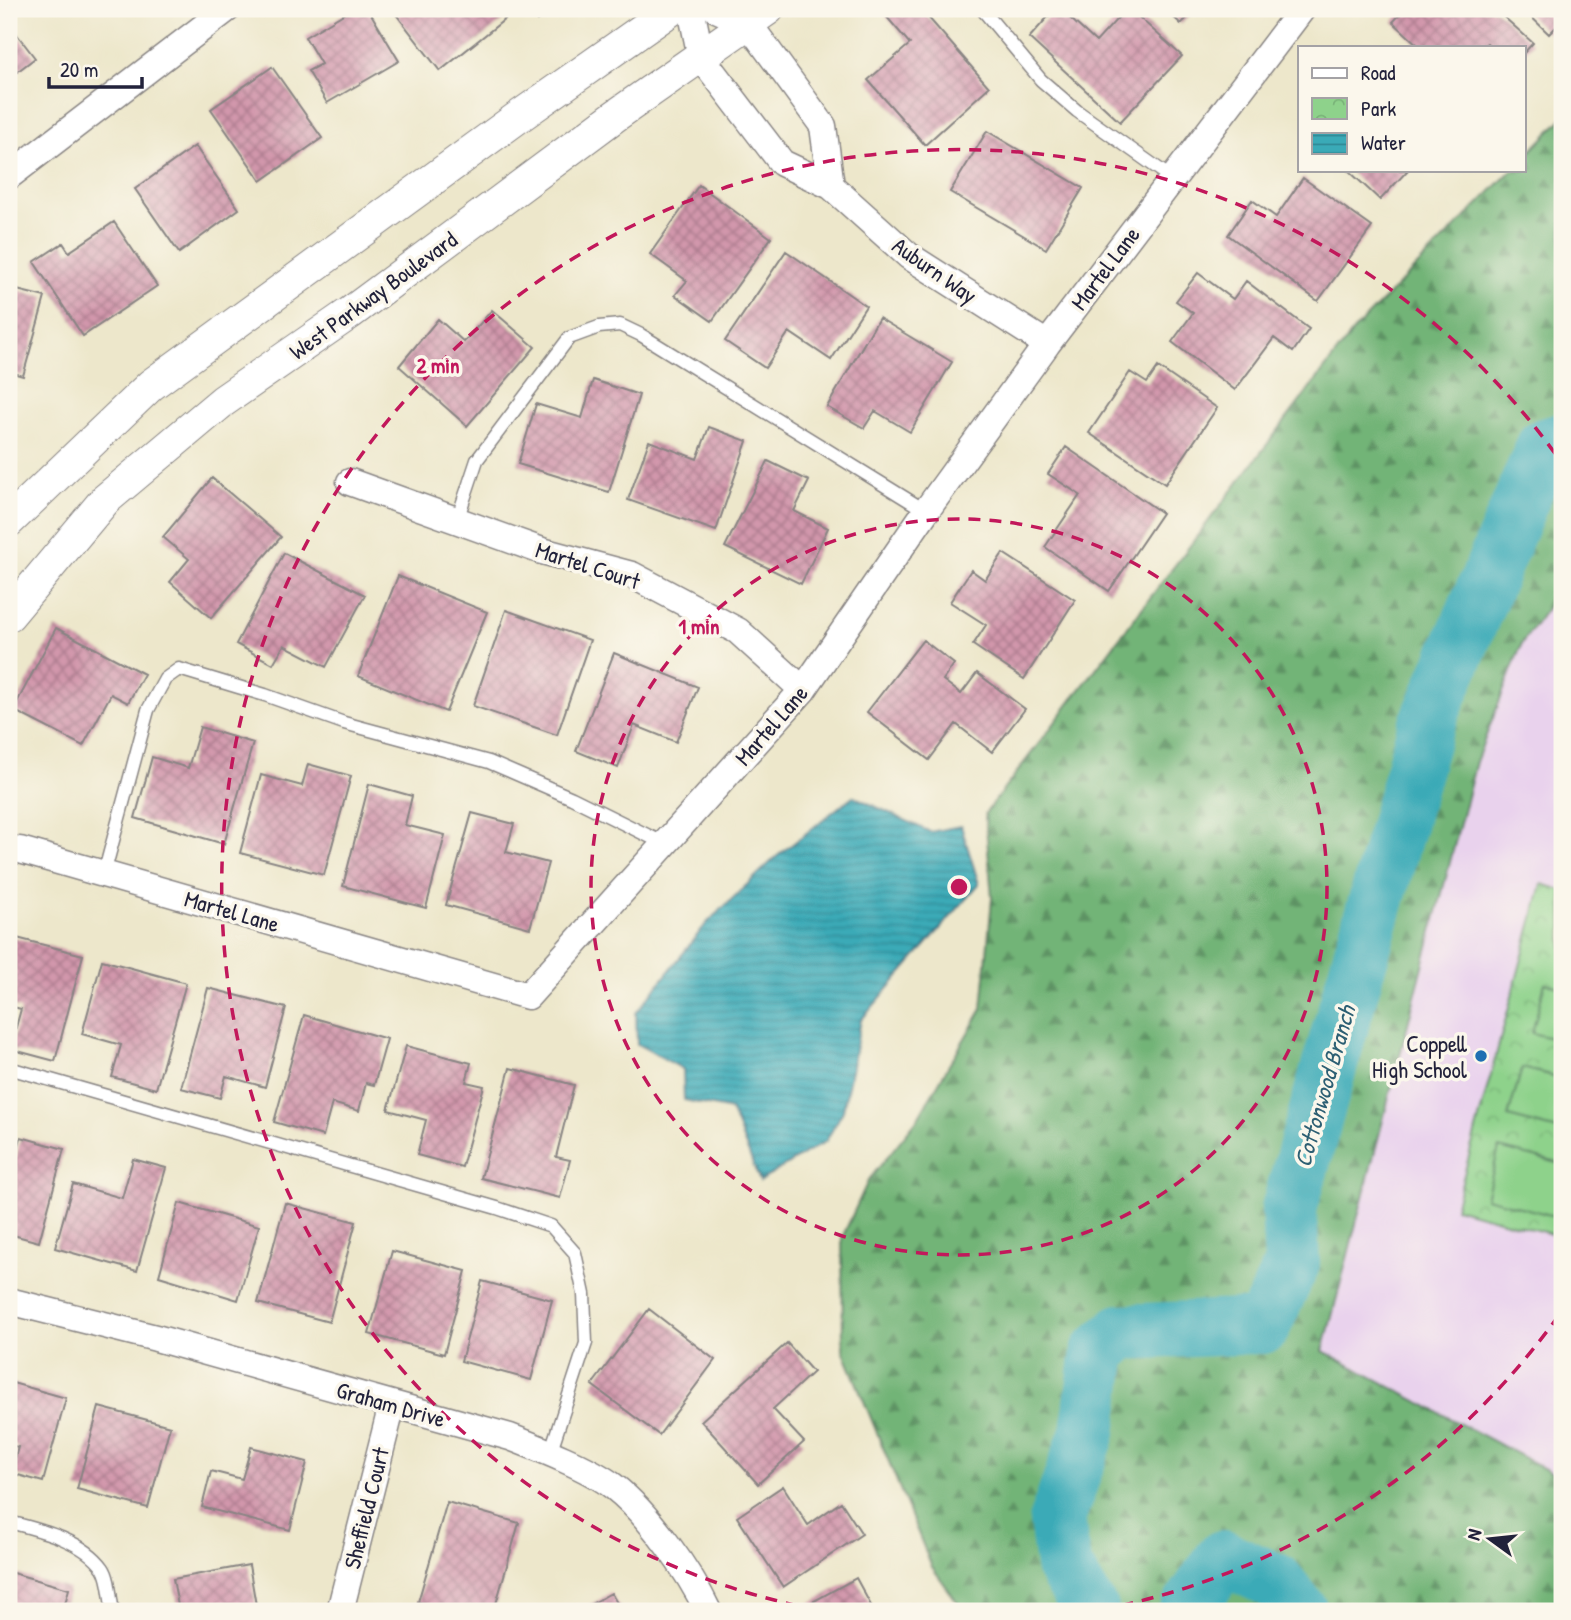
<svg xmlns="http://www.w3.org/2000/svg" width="1571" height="1620" viewBox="0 0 1571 1620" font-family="'Patrick Hand',sans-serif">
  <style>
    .built { fill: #e9d2ed }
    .forest { fill: url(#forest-firs); stroke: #4a6b59; stroke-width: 2 }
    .park { fill: url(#park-crowns); stroke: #587a63; stroke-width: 2 }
    .garden { fill: #8ed28b; stroke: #587a63; stroke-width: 2 }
    .water { fill: url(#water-rules); stroke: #2e6679; stroke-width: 2 }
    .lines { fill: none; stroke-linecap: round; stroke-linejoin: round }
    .river { stroke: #3aaab7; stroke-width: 56 }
    .building { fill: url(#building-cross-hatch) }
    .service-casing { stroke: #888483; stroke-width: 15 }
    .minor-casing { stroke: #888483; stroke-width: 29 }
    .tertiary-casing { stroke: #888483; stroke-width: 34 }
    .service { stroke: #fff; stroke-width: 12 }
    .minor { stroke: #fff; stroke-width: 26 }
    .tertiary { stroke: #fff; stroke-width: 32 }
    .ring { fill: none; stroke: #c2185b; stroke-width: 3.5; stroke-dasharray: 12 9 }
    .poi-dot { fill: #1f6fb2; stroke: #fbf7ec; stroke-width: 2.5 }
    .labels { text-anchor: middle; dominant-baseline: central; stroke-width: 7; stroke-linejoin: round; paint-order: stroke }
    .street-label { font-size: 23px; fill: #22223b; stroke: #fbf7ec }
    .poi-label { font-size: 23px; fill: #22223b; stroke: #fbf7ec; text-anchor: end }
    .water-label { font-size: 24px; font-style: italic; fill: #2d5f73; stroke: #fbf7ec }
    .centre { fill: #c2185b; stroke: #fbf7ec; stroke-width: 3.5 }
    .ring-label { font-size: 21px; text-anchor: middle; font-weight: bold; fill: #c2185b; stroke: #fbf7ec; stroke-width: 7; stroke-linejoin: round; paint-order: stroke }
  </style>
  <defs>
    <pattern id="forest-firs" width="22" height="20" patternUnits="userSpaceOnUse" patternTransform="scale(1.75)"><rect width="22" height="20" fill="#72b477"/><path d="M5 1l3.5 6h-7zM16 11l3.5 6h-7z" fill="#5d9263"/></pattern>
    <pattern id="park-crowns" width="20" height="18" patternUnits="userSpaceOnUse" patternTransform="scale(1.75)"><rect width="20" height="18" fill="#8ed28b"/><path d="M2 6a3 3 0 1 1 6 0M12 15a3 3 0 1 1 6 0" fill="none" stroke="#7ab479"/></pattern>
    <pattern id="water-rules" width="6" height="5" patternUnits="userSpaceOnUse" patternTransform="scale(1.75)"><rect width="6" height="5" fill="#3aaab7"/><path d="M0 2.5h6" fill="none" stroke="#308a96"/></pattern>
    <pattern id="building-cross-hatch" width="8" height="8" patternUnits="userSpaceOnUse" patternTransform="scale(1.75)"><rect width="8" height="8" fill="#d297ac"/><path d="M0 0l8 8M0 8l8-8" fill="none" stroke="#aa7b8d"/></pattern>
  </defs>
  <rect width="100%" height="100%" fill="#fbf7ec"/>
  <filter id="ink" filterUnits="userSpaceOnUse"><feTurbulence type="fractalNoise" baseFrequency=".0143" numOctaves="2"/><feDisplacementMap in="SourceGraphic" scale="14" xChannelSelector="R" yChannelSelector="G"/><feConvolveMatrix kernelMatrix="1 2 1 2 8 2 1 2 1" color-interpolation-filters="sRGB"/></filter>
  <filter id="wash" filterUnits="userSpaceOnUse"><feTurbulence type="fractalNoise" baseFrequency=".00686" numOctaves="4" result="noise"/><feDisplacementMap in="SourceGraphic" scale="28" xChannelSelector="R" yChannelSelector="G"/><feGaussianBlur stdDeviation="1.57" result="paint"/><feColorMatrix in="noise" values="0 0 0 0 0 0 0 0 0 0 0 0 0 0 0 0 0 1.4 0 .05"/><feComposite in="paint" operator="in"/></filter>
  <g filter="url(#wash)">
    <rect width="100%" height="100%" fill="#ede7cb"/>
    <path class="built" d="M1562 588V1478L1323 1351 1476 762 1522 643Z"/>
    <path class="forest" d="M1562 119V588L1522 643 1476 762 1323 1351 1562 1478V1566L1554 1611H964L932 1567 843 1350 842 1238 868 1181 916 1121 982 1009 992 898 985 814 1356 328 1512 170H1524V158Z"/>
    <path class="park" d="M1542 884 1562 890V1237L1455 1208Z"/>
    <path class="garden" d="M1545 983 1562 988V1041L1532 1033Z
      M1522 1068 1562 1078V1131L1508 1117Z
      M1499 1148 1562 1164V1218L1486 1198Z"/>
    <path class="water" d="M853 796 930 832 961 826 979 884 861 1020 843 1111 826 1141 760 1181 731 1110 684 1100 683 1069 637 1044 636 1013 707 923 775 858Z"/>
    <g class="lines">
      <path class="river" d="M1091 1611 1063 1565 1057 1519 1088 1432 1099 1352 1121 1332 1263 1326 1292 1264 1289 1209 1425 729 1544 446 1562 441
        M1187 1611 1223 1558 1276 1581 1300 1611"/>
    </g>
    <g id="blocks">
      <path class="building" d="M352 9H368L399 61 327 103 308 71 321 64 305 37Z
        M392 9H497L505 19 440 71Z
        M528 9H551L537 20Z
        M894 9H921L989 87 925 145 868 80 910 44 886 16Z
        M1055 9H1060L1096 42 1126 9H1130L1182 56 1120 122 1029 38Z
        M1165 9H1196L1181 24Z
        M1405 9H1495L1533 43 1524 53V47H1492L1487 43 1482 47H1420L1393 22Z
        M1523 9H1562V21L1549 34Z
        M9 24 35 58 9 78Z
        M272 67 322 138 261 181 211 109Z
        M987 131 1083 188 1046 249 950 192Z
        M195 146 239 209 179 253 135 189Z
        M1348 170H1408L1380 200Z
        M1303 178 1372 227 1318 301 1228 235 1252 200 1276 217Z
        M699 185 771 238 712 321 675 295 687 281 650 254Z
        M114 222 157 286 83 336 34 262 63 243 69 252Z
        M786 251 866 306 831 360 789 332 765 368 725 341Z
        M1198 273 1233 299 1246 281 1309 329 1293 352 1274 338 1235 390 1172 342 1193 313 1176 301Z
        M9 288 45 297 23 376 9 372Z
        M492 310 535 347 467 426 399 366 438 319 464 342Z
        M879 318 952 362 910 432 875 411 864 428 827 407Z
        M1158 367 1217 408 1165 484 1089 433 1130 372 1147 383Z
        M593 380 639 395 609 492 518 464 536 404 582 418Z
        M709 427 747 441 716 531 628 500 649 441 697 459Z
        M1066 447 1162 513 1109 591 1045 547 1080 495 1048 474Z
        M768 461 809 481 794 511 828 528 801 584 725 547Z
        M212 478 281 537 211 618 170 582 189 559 163 537Z
        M284 553 365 595 326 667 284 645 273 664 236 644Z
        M1003 553 1075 600 1024 679 973 645 986 625 950 602 971 570 985 580Z
        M398 576 487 612 446 712 358 676Z
        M506 610 590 640 557 735 473 706Z
        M56 628 144 674 128 703 111 694 83 746 13 710Z
        M923 640 954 664 943 680 961 694 977 673 1025 709 992 752 956 724 929 760 867 712Z
        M614 653 698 687 676 742 634 725 618 768 576 751Z
        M200 727 253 743 224 844 135 818 152 757 188 768Z
        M308 764 351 776 324 875 240 853 261 775 302 786Z
        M369 784 412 796 405 825 445 835 426 908 343 886Z
        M472 813 514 824 506 852 548 863 530 928 446 905Z
        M9 936 83 955 55 1061 10 1049 21 1009 9 1006Z
        M102 960 186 983 156 1089 112 1077 121 1045 82 1034Z
        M208 988 286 1008 265 1087 226 1076 220 1098 181 1088Z
        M304 1015 387 1039 374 1085 366 1083 359 1111 332 1103 323 1136 274 1122Z
        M406 1046 471 1063 466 1082 484 1086 462 1167 417 1155 426 1120 388 1110Z
        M510 1068 574 1085 556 1157 570 1160 560 1198 481 1178Z
        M21 1137 64 1149 39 1242 9 1234V1155L16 1157Z
        M133 1159 166 1168 137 1271 55 1248 73 1184 122 1198Z
        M179 1203 259 1226 238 1300 159 1276Z
        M285 1203 356 1222 329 1322 258 1303Z
        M392 1251 466 1271 444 1354 369 1334Z
        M482 1281 552 1300 531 1380 461 1361Z
        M649 1309 715 1360 659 1435 592 1385Z
        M787 1343 813 1372 773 1409 804 1442 758 1484 701 1421Z
        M9 1382 66 1398 43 1482 11 1473 18 1447 9 1445Z
        M99 1407 170 1426 148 1508 77 1489Z
        M251 1447 307 1462 290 1530 202 1507 211 1471 242 1479Z
        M783 1486 808 1525 841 1502 862 1534 783 1587 737 1517Z
        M447 1502 519 1523 494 1611H453L418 1602Z
        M249 1565 257 1611H179L173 1579Z
        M9 1572 69 1589 63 1611H9Z
        M856 1578 874 1611H796Z
        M611 1593 622 1611H579Z"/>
    </g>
  </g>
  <g filter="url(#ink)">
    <use href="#blocks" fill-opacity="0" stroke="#888483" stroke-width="2"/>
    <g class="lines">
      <g class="service-casing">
        <path id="service" d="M982 9 1041 80 1077 111 1173 179
          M457 520 477 460 569 338 599 327 620 325 641 335 926 511
          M104 874 148 710 165 679 179 669 265 695 344 723 489 762 572 798 665 844
          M9 1068 497 1208 551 1226 575 1253 584 1294 586 1343 550 1453
          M9 1522C40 1530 83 1540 103 1568 110 1578 110 1599 113 1611"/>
      </g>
      <g class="minor-casing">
        <path id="minor" d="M691 9 701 57 782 163 831 186 909 256 1047 344
          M716 9 748 23 823 126 831 186
          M9 176 227 9
          M350 482 542 551 632 575 738 631 803 690
          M20 850 528 996 803 690 926 511 1047 344 1302 9
          M9 1301 156 1338 510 1437C541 1449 587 1467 613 1486 648 1513 689 1571 708 1611
          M340 1611 392 1405"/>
      </g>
      <g class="tertiary-casing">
        <path id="tertiary" d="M9 521 151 385 517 118 672 9
          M9 615 105 500 223 401 350 313 615 116 768 9"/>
      </g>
      <use href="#service" class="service"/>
      <use href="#minor" class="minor"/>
      <use href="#tertiary" class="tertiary"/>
    </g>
  </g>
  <g class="ring">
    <circle cx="959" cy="887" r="368"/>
    <path d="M1559 1315A737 737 0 0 1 1100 1610M818 1610A737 737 0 1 1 1559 459"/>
  </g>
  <circle class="poi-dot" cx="1481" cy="1056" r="7"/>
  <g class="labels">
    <g class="street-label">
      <text transform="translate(1105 268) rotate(-53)">Martel Lane</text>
      <text transform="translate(935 270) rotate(35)">Auburn Way</text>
      <text transform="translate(373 295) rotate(-36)">West Parkway Boulevard</text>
      <text transform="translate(588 565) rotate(18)">Martel Court</text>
      <text transform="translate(771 725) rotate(-49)">Martel Lane</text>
      <text transform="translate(232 911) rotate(16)">Martel Lane</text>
      <text transform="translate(391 1404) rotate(16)">Graham Drive</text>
      <text transform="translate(366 1508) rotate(-76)">Sheffield Court</text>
    </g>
    <g class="poi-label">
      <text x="1467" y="1043">Coppell<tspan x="1467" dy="26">High School</tspan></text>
    </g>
    <g class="water-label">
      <text transform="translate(1324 1086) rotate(-74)">Cottonwood Branch</text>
    </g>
  </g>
  <circle cx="959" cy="887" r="10" class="centre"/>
  <g class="ring-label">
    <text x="438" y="373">2 min</text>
    <text x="699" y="634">1 min</text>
  </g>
  <rect width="1571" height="1620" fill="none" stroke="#fbf7ec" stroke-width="35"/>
  <rect x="1298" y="46" width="228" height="126" fill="#fbf7ec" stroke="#a4a2a5" stroke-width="2"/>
  <rect x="1312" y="68" width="35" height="10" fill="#ffffff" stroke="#a4a2a5" stroke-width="2"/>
  <text x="1361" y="80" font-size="21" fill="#22223b">Road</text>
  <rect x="1312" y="98" width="35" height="21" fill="url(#park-crowns)" stroke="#a4a2a5" stroke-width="2"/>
  <text x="1361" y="116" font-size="21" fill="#22223b">Park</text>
  <rect x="1312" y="133" width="35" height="21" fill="url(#water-rules)" stroke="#a4a2a5" stroke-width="2"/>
  <text x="1361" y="150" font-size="21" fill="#22223b">Water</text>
  <g transform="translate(1490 1539) rotate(285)" stroke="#fbf7ec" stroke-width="5" paint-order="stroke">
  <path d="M0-5L12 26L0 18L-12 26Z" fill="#22223b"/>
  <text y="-10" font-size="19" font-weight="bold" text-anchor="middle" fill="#22223b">N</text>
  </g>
  <path d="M49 77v10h93v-10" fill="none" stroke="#22223b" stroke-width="3.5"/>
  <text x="60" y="77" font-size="21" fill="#22223b" stroke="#fbf7ec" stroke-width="5" paint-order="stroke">20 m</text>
</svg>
